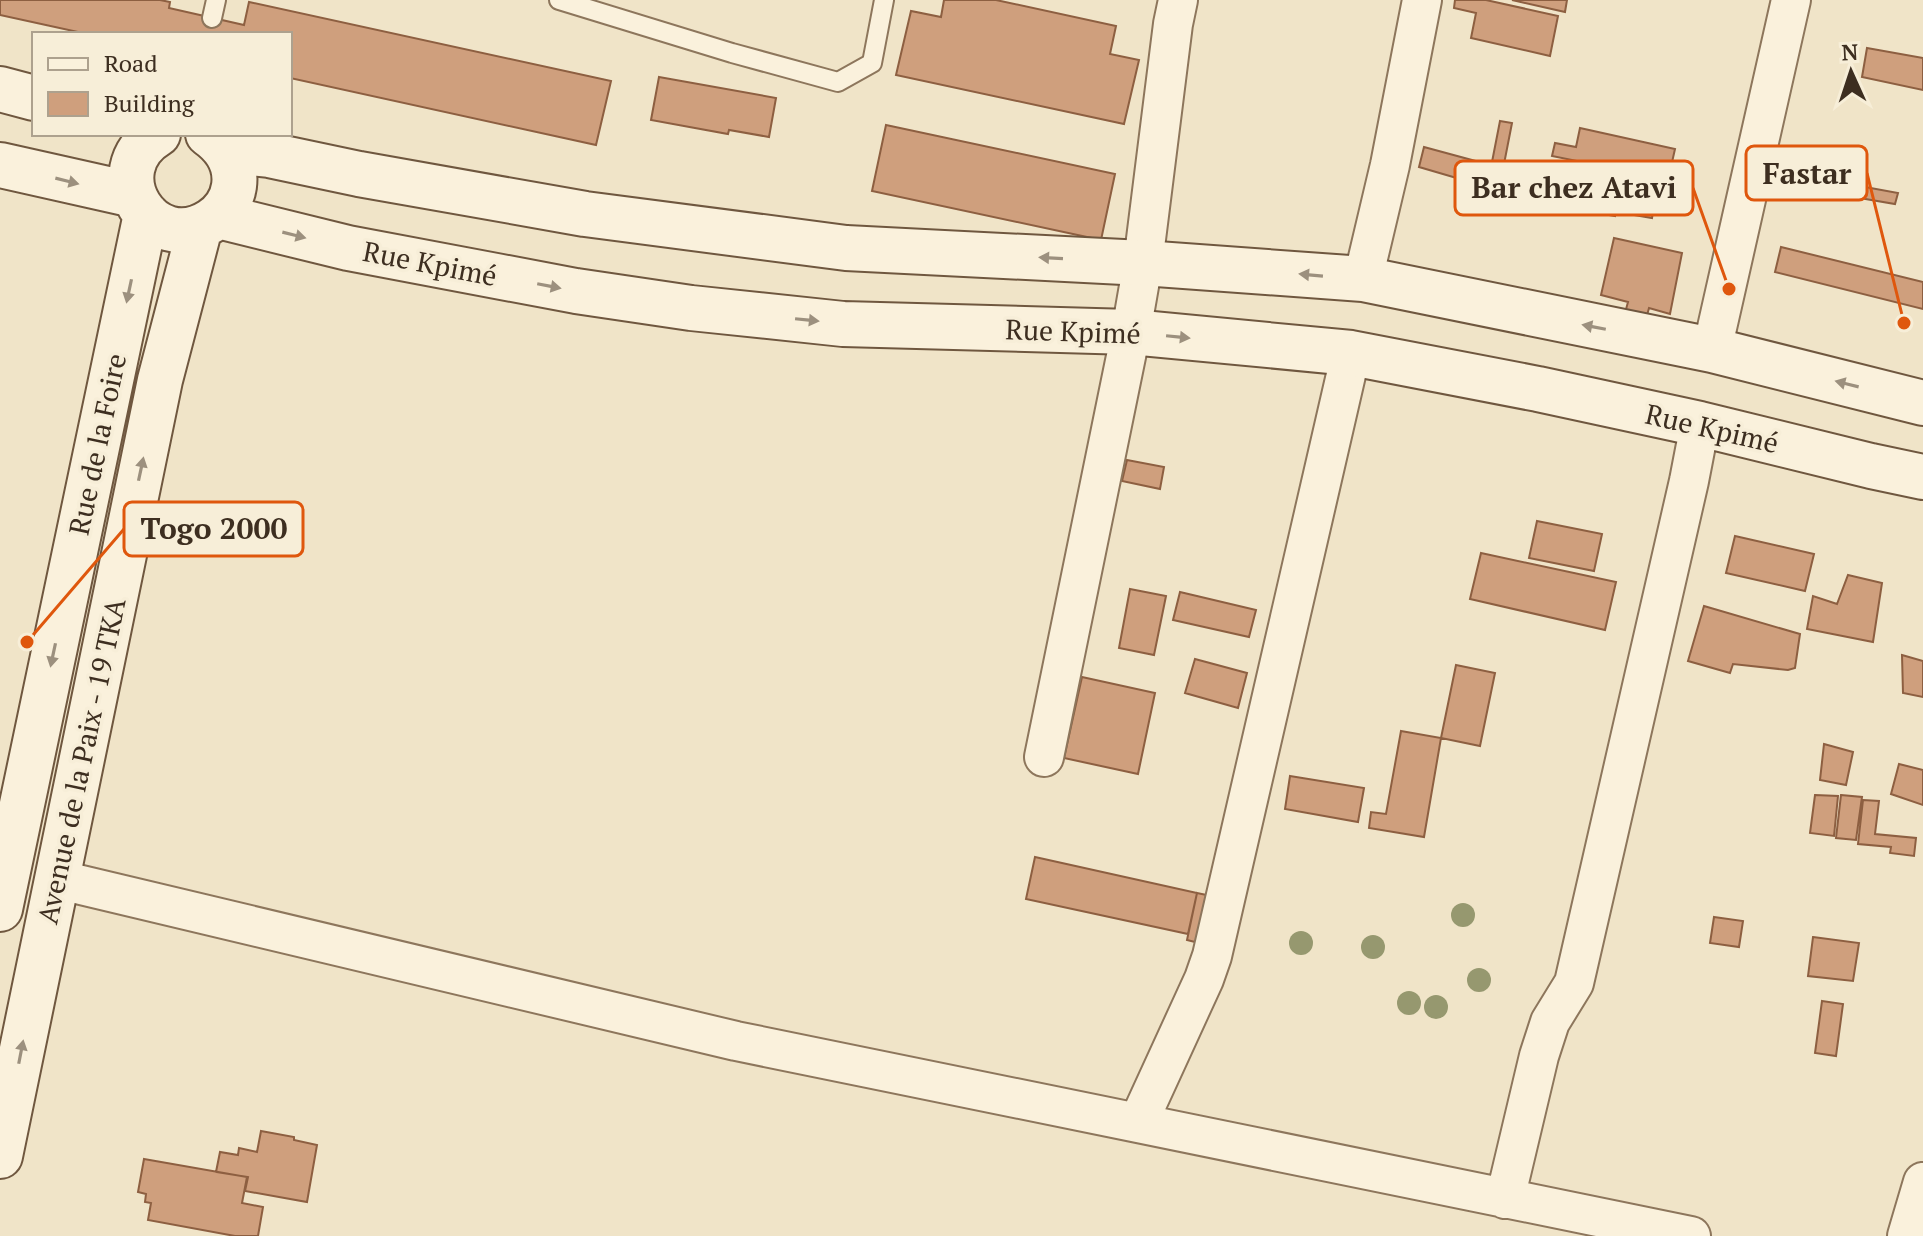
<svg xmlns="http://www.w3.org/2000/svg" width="1923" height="1236" viewBox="0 0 1923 1236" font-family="'PT Serif',serif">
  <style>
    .building { fill: #cf9f7d; stroke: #8d5f41; stroke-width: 2 }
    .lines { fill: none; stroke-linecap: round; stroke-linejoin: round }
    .lane-casing { stroke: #8d765c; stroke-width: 22 }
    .street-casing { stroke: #8d765c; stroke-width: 42 }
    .secondary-casing { stroke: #6f573f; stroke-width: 48 }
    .lane { stroke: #faf1dc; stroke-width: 18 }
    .street { stroke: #faf1dc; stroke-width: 38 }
    .secondary { stroke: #faf1dc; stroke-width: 44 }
    .tree { fill: #96986f }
    .oneway { fill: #9c907e }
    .labels { text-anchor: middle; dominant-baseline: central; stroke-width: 7; stroke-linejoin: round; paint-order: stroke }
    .street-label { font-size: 28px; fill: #3d2e20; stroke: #f7eed8 }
    .leader { fill: none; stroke: #df570d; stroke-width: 3 }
    .callout-dot { fill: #df570d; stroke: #f7eed8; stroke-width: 3 }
    .callout { fill: #f7eed8; stroke: #df570d; stroke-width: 3 }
    .callout-label { font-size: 30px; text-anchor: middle; font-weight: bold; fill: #3d2e20 }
  </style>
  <rect width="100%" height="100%" fill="#f0e4c8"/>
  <path class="building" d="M0 0H160L170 2 169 8 244 25 249 2 611 81 596 145 290 78V34H87L0 15Z
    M944 0H996L1116 26 1110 54 1139 60 1124 124 896 75 911 11 941 17Z
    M1455 0H1486L1558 16 1550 56 1471 38 1476 13 1454 8Z
    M1512 0H1567L1565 12Z
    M1867 48 1923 58V90L1862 77Z
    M659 77 776 98 769 137 729 130 728 134 651 120Z
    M1500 121 1512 123 1504 164 1492 162Z
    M886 125 1115 174 1101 240 872 191Z
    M1580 128 1675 149 1668 180 1627 171 1622 192 1630 193 1626 212 1616 210 1615 216 1592 212 1593 205 1572 203 1571 208 1548 202 1557 164 1575 169 1577 161 1552 156 1555 143 1576 147Z
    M1424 147 1483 163 1477 184 1419 167Z
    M1635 175 1659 179 1652 218 1628 214Z
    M1838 182 1898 193 1895 204 1836 194Z
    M1614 238 1682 253 1670 314 1649 308 1646 319 1625 313 1628 302 1601 295Z
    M1781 247 1923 282V309L1775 272Z
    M1127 460 1164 467 1160 489 1122 481Z
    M1537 521 1602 534 1594 571 1529 558Z
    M1735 536 1814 554 1805 591 1726 573Z
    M1481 553 1616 582 1605 630 1470 599Z
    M1848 575 1882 583 1873 642 1807 629 1813 596 1837 604Z
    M1130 589 1166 596 1154 655 1119 648Z
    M1180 592 1256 610 1249 637 1173 620Z
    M1704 606 1800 634 1795 668 1788 670 1733 664 1730 673 1688 661Z
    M1902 655 1923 661V697L1903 693Z
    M1195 659 1247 673 1238 708 1185 693Z
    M1456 665 1495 673 1480 746 1441 738Z
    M1082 677 1155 693 1138 774 1064 758Z
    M1401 731 1441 738 1424 837 1369 828 1371 812 1386 814Z
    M1824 744 1853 752 1846 785 1820 780Z
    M1899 764 1923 770V805L1891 794Z
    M1290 776 1364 788 1358 822 1285 809Z
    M1815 795 1838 796 1834 836 1810 833Z
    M1841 795 1862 797 1856 840 1836 838Z
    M1863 800 1879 801 1875 834 1916 838 1914 856 1890 853 1891 847 1858 844Z
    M1035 857 1197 893 1188 934 1026 899Z
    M1197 893 1221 898 1211 946 1187 940Z
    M1714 917 1743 921 1739 947 1710 943Z
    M1813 937 1859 943 1853 981 1808 976Z
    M1822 1001 1843 1004 1836 1056 1815 1053Z
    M261 1131 294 1137V1140L317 1145 307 1202 245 1191 248 1177 216 1172 220 1152 238 1155 239 1148 257 1152Z
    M144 1159 247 1177 242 1203 263 1207 258 1236H235L148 1220 151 1203 145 1202 146 1194 138 1192Z"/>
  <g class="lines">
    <g class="lane-casing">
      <path id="lane" d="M559 0 732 53 838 82 872 63 884 0
        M212 18 216 0"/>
    </g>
    <g class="street-casing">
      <path id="street" d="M1363 279 1390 165 1422 0
        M1712 350 1791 0
        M1044 757 1131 332 1143 263 1173 24 1178 0
        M56 879 736 1041 1691 1236
        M1138 1123 1204 979 1212 956 1351 353
        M1505 1199 1539 1056 1550 1022 1574 983 1689 481 1700 424
        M1907 1236 1923 1182"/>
    </g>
    <g class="secondary-casing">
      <path id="secondary" d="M0 89 34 98
        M158 134C97 171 152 259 211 221 223 213 232 200 234 186 237 164 225 146 208 134
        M225 150 269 155 359 174 585 214 846 248 1143 263 1363 279 1712 350 1923 403
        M0 165 134 195
        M218 216 348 248 576 291 691 308 843 324 1131 332 1351 353 1538 389 1700 424 1871 466 1923 477
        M0 909 146 214
        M0 1156 160 380 200 227"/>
    </g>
    <use href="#lane" class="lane"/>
    <use href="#street" class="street"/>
    <use href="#secondary" class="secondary"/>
  </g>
  <g class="tree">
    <circle cx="1463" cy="915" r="12"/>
    <circle cx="1301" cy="943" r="12"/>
    <circle cx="1373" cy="947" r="12"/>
    <circle cx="1479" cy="980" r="12"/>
    <circle cx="1409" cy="1003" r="12"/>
    <circle cx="1436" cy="1007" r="12"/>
  </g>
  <defs><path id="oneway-solid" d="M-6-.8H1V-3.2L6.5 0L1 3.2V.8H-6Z" transform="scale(2)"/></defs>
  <g class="oneway">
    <use href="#oneway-solid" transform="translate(67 181) rotate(14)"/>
    <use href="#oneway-solid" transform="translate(294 235) rotate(14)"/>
    <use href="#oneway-solid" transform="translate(1051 258) rotate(-177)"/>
    <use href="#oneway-solid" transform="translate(1311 275) rotate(-175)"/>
    <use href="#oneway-solid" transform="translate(549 286) rotate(11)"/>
    <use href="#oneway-solid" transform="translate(129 291) rotate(102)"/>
    <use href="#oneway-solid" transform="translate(807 320) rotate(6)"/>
    <use href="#oneway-solid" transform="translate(1594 327) rotate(-169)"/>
    <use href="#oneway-solid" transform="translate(1178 337) rotate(6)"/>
    <use href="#oneway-solid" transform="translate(1847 384) rotate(-166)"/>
    <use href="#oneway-solid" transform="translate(141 469) rotate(-78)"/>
    <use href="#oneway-solid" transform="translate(53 655) rotate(102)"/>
    <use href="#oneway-solid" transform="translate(21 1052) rotate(-79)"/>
  </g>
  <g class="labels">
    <g class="street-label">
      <text transform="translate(430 263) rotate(11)">Rue Kpimé</text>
      <text transform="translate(1073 331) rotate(2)">Rue Kpimé</text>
      <text transform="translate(1712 428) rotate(13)">Rue Kpimé</text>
      <text transform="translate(97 444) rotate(-78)">Rue de la Foire</text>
      <text transform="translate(81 761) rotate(-78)">Avenue de la Paix - 19 TKA</text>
    </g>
  </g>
  <path class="leader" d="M1904 323L1867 173M1729 289L1693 188M27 642L124 529"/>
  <g class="callout-dot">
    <circle cx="1904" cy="323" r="8"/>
    <circle cx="1729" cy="289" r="8"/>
    <circle cx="27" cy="642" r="8"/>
  </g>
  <g class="callout">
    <rect x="1746" y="146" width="121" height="54" rx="8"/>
    <rect x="1455" y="161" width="238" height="54" rx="8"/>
    <rect x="124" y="502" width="179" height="54" rx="8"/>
  </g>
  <g class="callout-label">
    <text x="1807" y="184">Fastar</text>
    <text x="1574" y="198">Bar chez Atavi</text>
    <text x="214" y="539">Togo 2000</text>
  </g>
  <rect x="32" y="32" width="260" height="104" fill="#f7eed8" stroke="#ada18e" stroke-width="2"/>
  <rect x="48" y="58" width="40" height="12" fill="#faf1dc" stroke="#ada18e" stroke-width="2"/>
  <text x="104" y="72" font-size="24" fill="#3d2e20">Road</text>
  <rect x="48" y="92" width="40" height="24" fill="#cf9f7d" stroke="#ada18e" stroke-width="2"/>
  <text x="104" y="112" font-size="24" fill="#3d2e20">Building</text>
  <g transform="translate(1851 72) rotate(357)" stroke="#f7eed8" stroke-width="6" paint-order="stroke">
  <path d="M0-6L14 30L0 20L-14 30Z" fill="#3d2e20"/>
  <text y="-12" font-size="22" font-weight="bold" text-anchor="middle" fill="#3d2e20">N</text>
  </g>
</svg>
